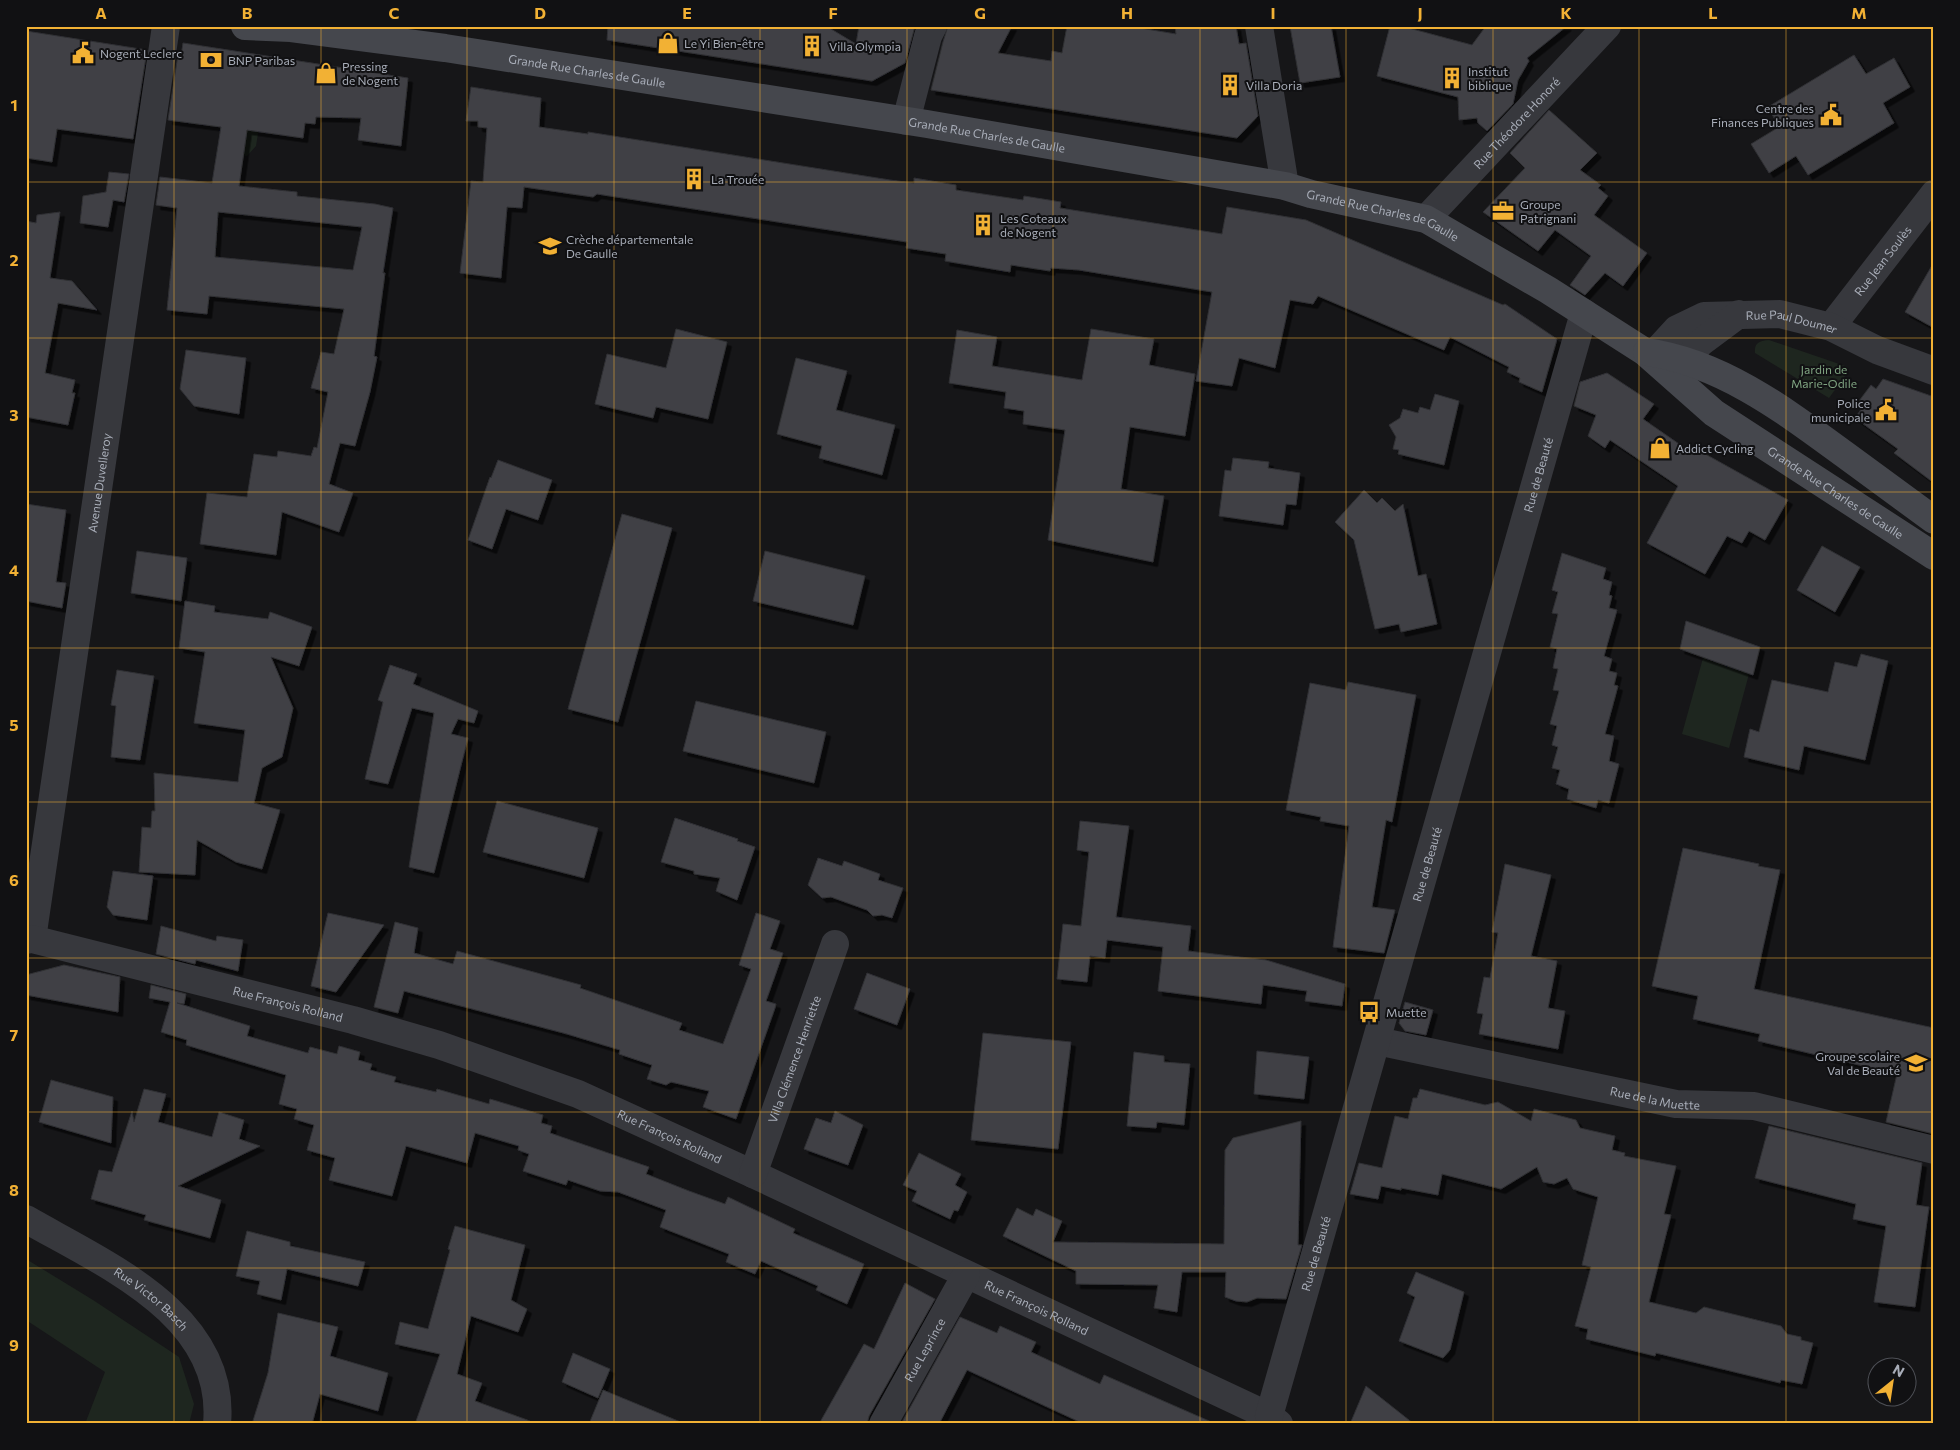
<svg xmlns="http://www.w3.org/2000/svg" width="1960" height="1450" viewBox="0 0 1960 1450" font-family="Commissioner,sans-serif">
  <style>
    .green { fill: #1e261f }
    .building { fill: #404145; stroke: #303034; fill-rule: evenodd; filter: url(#shadow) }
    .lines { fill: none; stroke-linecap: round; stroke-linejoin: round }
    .minor { stroke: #37383d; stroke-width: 28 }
    .tertiary { stroke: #37383d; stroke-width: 28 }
    .secondary { stroke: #45474d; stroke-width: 28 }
    .grid { fill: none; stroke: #f2b134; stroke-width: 1; stroke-opacity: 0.55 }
    .labels { text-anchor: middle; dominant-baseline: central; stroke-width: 4; stroke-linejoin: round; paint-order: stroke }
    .poi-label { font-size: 12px; fill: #a8adb8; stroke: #111113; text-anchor: start }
    .street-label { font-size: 12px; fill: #a8adb8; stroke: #111113 }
    .park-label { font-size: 12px; fill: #7fa381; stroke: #111113 }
    .neatline { fill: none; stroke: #f2b134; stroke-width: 2 }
    .grid-label { font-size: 16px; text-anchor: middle; font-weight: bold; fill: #f2b134 }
  </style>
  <defs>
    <filter id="shadow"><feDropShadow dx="4.5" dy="4.5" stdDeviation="0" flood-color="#0009"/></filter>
  </defs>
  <rect width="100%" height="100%" fill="#161618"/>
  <path class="green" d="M225 103 262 108 256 146 247 156 220 152 218 143 244 146 246 133 220 129Z
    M1769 340 1848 367 1845 376 1829 398 1755 353C1754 342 1760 341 1769 340Z
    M1703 658 1749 674 1729 748 1682 734Z
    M26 1259 93 1300 179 1357 194 1404 189 1424H85L105 1372 26 1320Z"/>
  <path class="building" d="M608 26H826L856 44 859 26H915L905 63 872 81 607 40Z
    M948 26H1012L998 53 1051 61 1052 51 1062 53 1067 26H1128L1176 34 1175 26H1236L1239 44 1246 43 1258 116 1237 138 931 90 943 42Z
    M1290 26H1331L1340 77 1300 83Z
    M1390 26H1401L1472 45 1486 26H1567L1527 58 1529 61 1518 80 1513 104 1487 131 1478 123 1477 118 1459 120 1458 97 1377 76Z
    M26 31 147 50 133 139 57 129 52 162 26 158Z
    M183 43 408 78 401 146 358 140 361 118 316 117 315 124 305 123 303 138 247 130 239 186 297 192V196L375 204 393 208 383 273H385L374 356 377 357 370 392 355 446 340 443 329 484 353 493 339 532 282 512 276 555 200 544 207 493 247 497 254 454 277 457 278 451 311 456 314 447 317 448 328 392 311 388 321 352 334 354 344 309 209 296 207 314 167 310 177 208 156 205 160 177 212 183 221 127 168 120 178 55 181 56ZM218 212 362 227 353 270 215 257Z
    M1854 55 1866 74 1894 58 1910 87 1883 103 1894 123 1808 175 1796 156 1769 173 1751 144 1779 127 1768 107Z
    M471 87 541 98 539 127 588 134V132L890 180 914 183V178L956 185V190L1023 200 1024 196 1061 202 1060 208 1222 234 1227 207 1306 220 1503 305 1505 304 1557 339 1542 392 1519 382 1520 378 1507 372 1509 367 1450 337 1444 350 1318 296 1313 304 1290 300 1275 368 1239 358 1232 386 1196 381 1212 292 1079 270 1051 268 1050 271 1011 265 1010 272 945 261 946 254 906 248 907 242 597 194 593 197 524 187 522 208 507 207 501 278 460 273 471 181 483 182 487 128 478 127V121H466Z
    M1549 110 1597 153 1580 170 1601 185 1598 188 1608 196 1594 215 1647 253 1623 286 1605 273 1585 295 1570 285 1591 256 1555 230 1538 251 1483 212 1525 168 1510 153Z
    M109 172 129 174 124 202 113 200 108 227 80 223 83 196 106 192Z
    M60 212 50 278 72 281 97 310 58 303 45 373 75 380 72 393H75L68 425 26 417V221L36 223 37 215Z
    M1934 262V328L1905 312Z
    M676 329 727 342 708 419 656 407 653 418 595 404 607 354 666 368Z
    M1091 329 1154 339 1149 365 1195 374 1185 436 1130 427 1121 489 1164 496 1153 562 1048 540 1065 430 1023 424 1024 411 1004 408 1006 392 949 383 957 330 997 337 992 366 1082 380Z
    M186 350 246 358 239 414 194 406 180 389Z
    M796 358 847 371 836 410 895 425 882 475 819 458 822 446 777 434Z
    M1607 373 1654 404 1643 419 1695 455 1698 450 1788 500 1765 540 1749 531 1742 543 1727 536 1705 574 1647 543 1678 486 1610 440 1605 448 1588 436 1596 415 1574 406 1580 382Z
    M1883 379 1934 397V483L1894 453 1898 449 1855 418 1862 408 1856 405 1871 385 1876 389Z
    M1435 394 1459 401 1444 465 1398 454 1399 450 1393 449 1396 437 1389 425 1400 418 1403 409 1418 413 1420 407 1430 410Z
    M1233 458 1269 462 1268 468 1300 473 1296 505 1286 504 1283 525 1219 516 1225 470 1231 471Z
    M498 460 552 480 538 520 506 509 492 549 468 540 490 477 491 478Z
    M1364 490 1377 503 1382 498 1395 511 1403 504 1418 576 1426 574 1437 624 1401 632 1399 624 1375 629 1354 540 1335 522Z
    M26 504 66 510 56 582 66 583 62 608 26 601Z
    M622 514 672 528 618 722 568 709Z
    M1822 546 1860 567 1835 612 1797 590Z
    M137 551 187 558 181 601 131 593Z
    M765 551 865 576 853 625 753 601Z
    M1562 553 1606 568 1603 579 1612 582 1609 595 1612 596 1609 608 1617 610 1604 656 1612 659 1609 671 1617 673 1614 685 1618 686 1605 734 1614 736 1609 761 1619 764 1609 803 1598 800 1596 808 1567 799 1569 789 1556 784 1560 770 1552 768 1558 747 1552 745 1557 726 1550 724 1559 691 1553 690 1558 669 1553 668 1557 649 1550 647 1558 614 1552 613 1558 592 1552 590Z
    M185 601 215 606 214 612 268 619 270 612 312 627 299 666 271 657 293 708 282 757 262 768 254 803 280 810 262 869 236 862 197 840 195 875 139 872 142 827 151 828 152 811H155L154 773 238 782 245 730 194 723 205 652 179 648Z
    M1686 621 1760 647 1753 675 1680 649Z
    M1861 654 1888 661 1865 760 1804 746 1799 770 1744 757 1750 729 1759 732 1772 680 1828 692 1835 662 1857 667Z
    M390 665 417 674 413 684 478 711 474 723 458 719 451 734 468 738 434 873 409 867 434 713 412 708 388 784 365 779 383 702 378 700Z
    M117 670 154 676 140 760 111 757 116 706 111 705Z
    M1348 682 1416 695 1392 822 1386 820 1372 907 1395 910 1384 953 1333 947 1349 826 1320 821 1321 817 1286 810 1310 683 1346 690Z
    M696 701 826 732 814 783 683 751Z
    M497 801 598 828 584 878 483 852Z
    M675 818 738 839 737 841 755 847 737 900 716 891 720 878 694 874V871L661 862Z
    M1080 821 1129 826 1116 917 1191 926 1188 951 1266 960 1345 984 1342 1006 1305 1001 1307 991 1263 985 1261 1004 1158 991 1163 947 1107 940 1105 958 1090 956 1087 982 1057 979 1063 924 1081 926 1089 852 1077 850Z
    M1683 848 1759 864 1758 866 1780 870 1754 989 1934 1028V1134L1886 1122 1897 1074 1758 1041 1760 1034 1693 1019 1698 996 1652 986Z
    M818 858 842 866 844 861 880 874 878 880 903 888 892 918 882 915 873 916 867 910 831 897 822 898 808 885Z
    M1505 864 1551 875 1531 956 1557 961 1548 1008 1565 1011 1558 1049 1479 1034 1483 1014 1477 1013 1484 977 1490 978 1498 933 1492 932Z
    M113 871 153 876 147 920 113 915 107 907Z
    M328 913 384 925 336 992 311 986Z
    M756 913 780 921 770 949 783 953 766 1001 776 1004 775 1008 736 1119 703 1107 709 1091 671 1082 666 1085 647 1079 652 1065 619 1054 620 1050 567 1034 404 991 398 1013 374 1007 395 922 418 928 414 953 453 964 457 951 581 985 580 988 682 1023 679 1030 723 1044 751 969 739 965Z
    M161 926 216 941 217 936 243 940 238 971 196 960 195 964 156 954Z
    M64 965 120 977 118 1012 26 995V975Z
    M867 973 910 989 897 1025 854 1009Z
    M151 985 186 994 184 1004 177 1003 250 1026 247 1036 308 1053 310 1047 337 1054 339 1046 360 1052 358 1060 372 1064 370 1070 396 1077 394 1082 436 1092 437 1089 489 1104 490 1099 543 1115 541 1123 552 1126 550 1133 649 1167 646 1174 689 1191 725 1204 728 1197 795 1229 793 1233 864 1264 847 1304 816 1290 818 1286 761 1261 755 1274 726 1262 729 1254 660 1227 666 1210 618 1192 600 1191 568 1180 566 1185 523 1171 529 1154 518 1150 519 1146 475 1133 467 1163 406 1146 392 1196 329 1180 335 1158 307 1150 314 1125 294 1119 297 1109 279 1104 286 1075 186 1045 187 1040 161 1032 170 1002 149 998Z
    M1405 1002 1433 1010 1426 1035 1405 1031 1399 1023Z
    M983 1033 1071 1042 1058 1149 971 1140Z
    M1257 1051 1309 1057 1304 1099 1254 1094Z
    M1134 1052 1164 1056V1062L1190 1064 1184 1125 1157 1122 1156 1128 1127 1126Z
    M51 1080 113 1097 111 1143 39 1122Z
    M144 1089 166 1094 158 1122 212 1137 219 1112 244 1120 239 1139 260 1146 178 1186 221 1200 210 1238 144 1220 146 1215 91 1199 99 1170 112 1172 132 1111 134 1122Z
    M1420 1089 1485 1105 1498 1102 1531 1121 1534 1109 1576 1120 1580 1128 1615 1136 1612 1150 1625 1153 1624 1156 1676 1166 1664 1214 1671 1215 1649 1302 1696 1313 1704 1307 1781 1326 1787 1334 1801 1337V1340L1813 1343 1802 1384 1781 1380 1780 1383 1656 1353 1655 1356 1586 1339 1588 1329 1575 1326 1591 1267 1582 1265 1598 1197 1573 1189 1567 1178 1554 1184 1543 1182 1537 1167 1501 1189 1442 1174 1438 1195 1401 1188V1190L1381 1186 1378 1199 1350 1194 1359 1163 1382 1168 1395 1116 1408 1119 1413 1098H1417Z
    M835 1111 863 1125 848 1165 804 1149 816 1118 831 1123Z
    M1301 1121 1298 1245H1302L1286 1299 1257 1298 1247 1302 1236 1301 1225 1297 1226 1272H1182L1177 1312 1154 1308 1158 1285 1076 1284V1271L1003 1236 1017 1208 1033 1216 1036 1209 1062 1221 1053 1242 1224 1244 1225 1150 1233 1138Z
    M1769 1126 1922 1163 1916 1205 1929 1207 1915 1307 1874 1302 1886 1226 1853 1219 1856 1204 1755 1178Z
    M919 1153 961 1174 955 1185 967 1192 958 1211 954 1210 950 1219 912 1201 917 1191 903 1185Z
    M455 1226 525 1245 511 1300 527 1309 518 1332 471 1316 457 1374 482 1383 475 1401 530 1421 529 1424H415L440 1354 395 1344 400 1322 428 1329 450 1250 448 1249Z
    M247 1231 290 1242V1246L365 1262 358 1286 287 1269 281 1300 257 1294 260 1281 236 1276Z
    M1416 1272 1464 1292 1450 1350 1443 1358 1399 1341 1415 1297 1407 1293Z
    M905 1283 935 1299 869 1416 867 1424H819L864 1344 874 1349Z
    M278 1313 338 1327 330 1356 388 1373 378 1411 320 1394 312 1424H252L268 1373Z
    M960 1317 997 1333 1000 1326 1036 1342 1031 1352 1100 1384 1104 1375 1216 1424H1084L967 1370 939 1424H901Z
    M573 1353 610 1369 598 1398 562 1382Z
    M1366 1386 1414 1424H1350Z
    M603 1390 683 1423V1424H589Z"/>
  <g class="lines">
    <g class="minor">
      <path d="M1259 26 1285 186"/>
      <path d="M906 121 928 36 933 26"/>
      <path id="s1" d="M1426 219 1607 26"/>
      <path id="s2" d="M1831 327 1934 194"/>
      <path id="s3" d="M32 939 166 26"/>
      <path id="s4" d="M26 940 32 939 353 1020 439 1045 578 1094 753 1174 1269 1416 1279 1424"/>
      <path id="s5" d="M1377 1041 1676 1104 1754 1106 1934 1150"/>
      <path id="s6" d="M753 1174 835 944"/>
      <path id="s7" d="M26 1219C104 1264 227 1315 217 1424"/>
      <path id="s8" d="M1269 1416 1584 313"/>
      <path id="s9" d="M883 1424 966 1275"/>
    </g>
    <g class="tertiary">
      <path id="s10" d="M1655 353 1677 329 1704 316 1780 314 1831 327 1877 350 1934 371"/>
      <path d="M1674 376 1700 343 1739 314"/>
    </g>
    <g class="secondary">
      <path id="s11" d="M245 26 291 28 445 48 927 124 1285 186 1311 194 1426 219 1548 290 1645 352 1714 413 1934 556"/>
      <path d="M1647 352C1722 363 1784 410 1844 454 1874 476 1904 498 1934 520"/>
    </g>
  </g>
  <path class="grid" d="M174 26V1424M321 26V1424M467 26V1424M614 26V1424M760 26V1424M907 26V1424M1053 26V1424M1200 26V1424M1346 26V1424M1493 26V1424M1639 26V1424M1786 26V1424M26 182H1934M26 338H1934M26 492H1934M26 648H1934M26 802H1934M26 958H1934M26 1112H1934M26 1268H1934"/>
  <defs>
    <g id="shop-bare" transform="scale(1.725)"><path d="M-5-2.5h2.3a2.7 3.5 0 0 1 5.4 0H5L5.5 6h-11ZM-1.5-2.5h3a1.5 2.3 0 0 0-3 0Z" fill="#f2b134" stroke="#111113" stroke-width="2.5" paint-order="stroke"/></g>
    <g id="building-bare" transform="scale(1.725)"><path d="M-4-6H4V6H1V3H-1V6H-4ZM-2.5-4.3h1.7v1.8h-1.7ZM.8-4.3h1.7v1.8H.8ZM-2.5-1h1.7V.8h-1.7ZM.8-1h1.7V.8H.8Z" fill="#f2b134" stroke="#111113" stroke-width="2.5" paint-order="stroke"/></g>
    <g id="civic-bare" transform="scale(1.725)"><path d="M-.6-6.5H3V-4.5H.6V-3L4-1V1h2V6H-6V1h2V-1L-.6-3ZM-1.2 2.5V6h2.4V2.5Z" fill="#f2b134" stroke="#111113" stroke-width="2.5" paint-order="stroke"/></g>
    <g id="bank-bare" transform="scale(1.725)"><path d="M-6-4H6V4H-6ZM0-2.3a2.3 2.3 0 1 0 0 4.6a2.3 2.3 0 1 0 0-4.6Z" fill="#f2b134" stroke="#111113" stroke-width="2.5" paint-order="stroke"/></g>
    <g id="office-bare" transform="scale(1.725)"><path d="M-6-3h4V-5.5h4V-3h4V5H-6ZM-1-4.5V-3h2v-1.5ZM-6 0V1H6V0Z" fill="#f2b134" stroke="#111113" stroke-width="2.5" paint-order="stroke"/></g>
    <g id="school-bare" transform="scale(1.725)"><path d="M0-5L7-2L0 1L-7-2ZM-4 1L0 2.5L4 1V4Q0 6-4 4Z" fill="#f2b134" stroke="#111113" stroke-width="2.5" paint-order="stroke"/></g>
    <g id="bus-bare" transform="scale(1.725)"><path d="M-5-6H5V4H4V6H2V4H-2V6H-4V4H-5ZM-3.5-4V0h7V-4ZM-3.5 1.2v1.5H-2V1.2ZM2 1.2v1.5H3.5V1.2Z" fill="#f2b134" stroke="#111113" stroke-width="2.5" paint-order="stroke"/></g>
  </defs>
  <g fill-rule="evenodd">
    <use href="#shop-bare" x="668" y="43"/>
    <use href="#building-bare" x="812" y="46"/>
    <use href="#civic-bare" x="83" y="53"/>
    <use href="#bank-bare" x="211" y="60"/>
    <use href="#shop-bare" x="326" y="73"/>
    <use href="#building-bare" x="1452" y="78"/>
    <use href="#building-bare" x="1230" y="85"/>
    <use href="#civic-bare" x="1831" y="115"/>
    <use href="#building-bare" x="694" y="179"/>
    <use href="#office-bare" x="1503" y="211"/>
    <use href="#building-bare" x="983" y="225"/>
    <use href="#school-bare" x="550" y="246"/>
    <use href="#civic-bare" x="1886" y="410"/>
    <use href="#shop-bare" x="1660" y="448"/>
    <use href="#bus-bare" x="1369" y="1012"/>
    <use href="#school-bare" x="1916" y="1063"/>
  </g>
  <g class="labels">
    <g class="poi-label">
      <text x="684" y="43">Le Yi Bien-être</text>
      <text x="829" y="46">Villa Olympia</text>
      <text x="100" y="53">Nogent Leclerc</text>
      <text x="228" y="60">BNP Paribas</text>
      <text x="342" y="66">Pressing<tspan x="342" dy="14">de Nogent</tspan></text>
      <text x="1468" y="71">Institut<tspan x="1468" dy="14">biblique</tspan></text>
      <text x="1246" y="85">Villa Doria</text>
      <text x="1814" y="108" text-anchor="end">Centre des<tspan x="1814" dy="14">Finances Publiques</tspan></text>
      <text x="711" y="179">La Trouée</text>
      <text x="1520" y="204">Groupe<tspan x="1520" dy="14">Patrignani</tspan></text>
      <text x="1000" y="218">Les Coteaux<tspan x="1000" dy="14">de Nogent</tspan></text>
      <text x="566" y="239">Crèche départementale<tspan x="566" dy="14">De Gaulle</tspan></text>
      <text x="1870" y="403" text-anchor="end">Police<tspan x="1870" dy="14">municipale</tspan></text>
      <text x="1676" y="448">Addict Cycling</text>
      <text x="1386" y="1012">Muette</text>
      <text x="1900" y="1056" text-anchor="end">Groupe scolaire<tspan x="1900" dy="14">Val de Beauté</tspan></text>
    </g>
    <g class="street-label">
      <text stroke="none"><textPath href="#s11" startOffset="345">Grande Rue Charles de Gaulle</textPath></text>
      <text stroke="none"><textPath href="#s1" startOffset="132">Rue Théodore Honoré</textPath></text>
      <text stroke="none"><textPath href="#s11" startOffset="750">Grande Rue Charles de Gaulle</textPath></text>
      <text stroke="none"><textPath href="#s11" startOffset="1155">Grande Rue Charles de Gaulle</textPath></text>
      <text stroke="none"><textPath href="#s2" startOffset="84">Rue Jean Soulès</textPath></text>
      <text stroke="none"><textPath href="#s10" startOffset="151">Rue Paul Doumer</textPath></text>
      <text stroke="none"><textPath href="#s8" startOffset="979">Rue de Beauté</textPath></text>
      <text stroke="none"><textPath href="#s3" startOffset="461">Avenue Duvelleroy</textPath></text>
      <text stroke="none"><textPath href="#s11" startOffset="1691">Grande Rue Charles de Gaulle</textPath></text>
      <text stroke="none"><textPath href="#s8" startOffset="574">Rue de Beauté</textPath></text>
      <text stroke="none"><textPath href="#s4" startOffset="270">Rue François Rolland</textPath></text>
      <text stroke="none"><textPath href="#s6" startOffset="122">Villa Clémence Henriette</textPath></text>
      <text stroke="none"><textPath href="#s5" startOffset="284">Rue de la Muette</textPath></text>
      <text stroke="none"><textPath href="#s4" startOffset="675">Rue François Rolland</textPath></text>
      <text stroke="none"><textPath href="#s8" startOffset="169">Rue de Beauté</textPath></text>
      <text stroke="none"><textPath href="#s7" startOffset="149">Rue Victor Basch</textPath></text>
      <text stroke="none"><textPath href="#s4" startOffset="1080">Rue François Rolland</textPath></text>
      <text stroke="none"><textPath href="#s9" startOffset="85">Rue Leprince</textPath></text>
    </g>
    <g class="park-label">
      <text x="1824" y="369">Jardin de<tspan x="1824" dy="14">Marie-Odile</tspan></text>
    </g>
  </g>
  <rect width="1960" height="1450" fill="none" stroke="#111113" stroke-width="55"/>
  <g transform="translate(1892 1382) rotate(30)"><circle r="24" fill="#111113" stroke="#4d4f55"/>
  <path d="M0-4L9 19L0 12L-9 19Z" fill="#f2b134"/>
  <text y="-8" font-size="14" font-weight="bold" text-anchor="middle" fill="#a8adb8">N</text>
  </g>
  <rect x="28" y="28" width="1904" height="1394" class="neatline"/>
  <g class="grid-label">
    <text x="101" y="19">A</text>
    <text x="247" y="19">B</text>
    <text x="394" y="19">C</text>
    <text x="540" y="19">D</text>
    <text x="687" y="19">E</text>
    <text x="833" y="19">F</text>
    <text x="980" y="19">G</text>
    <text x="1127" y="19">H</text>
    <text x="1273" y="19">I</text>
    <text x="1420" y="19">J</text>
    <text x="1566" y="19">K</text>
    <text x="1713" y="19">L</text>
    <text x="1859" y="19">M</text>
    <text x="14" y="111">1</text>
    <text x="14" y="266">2</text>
    <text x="14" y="421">3</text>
    <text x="14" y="576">4</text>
    <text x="14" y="731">5</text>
    <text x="14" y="886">6</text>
    <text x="14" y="1041">7</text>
    <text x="14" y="1196">8</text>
    <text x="14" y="1351">9</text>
  </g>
</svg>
